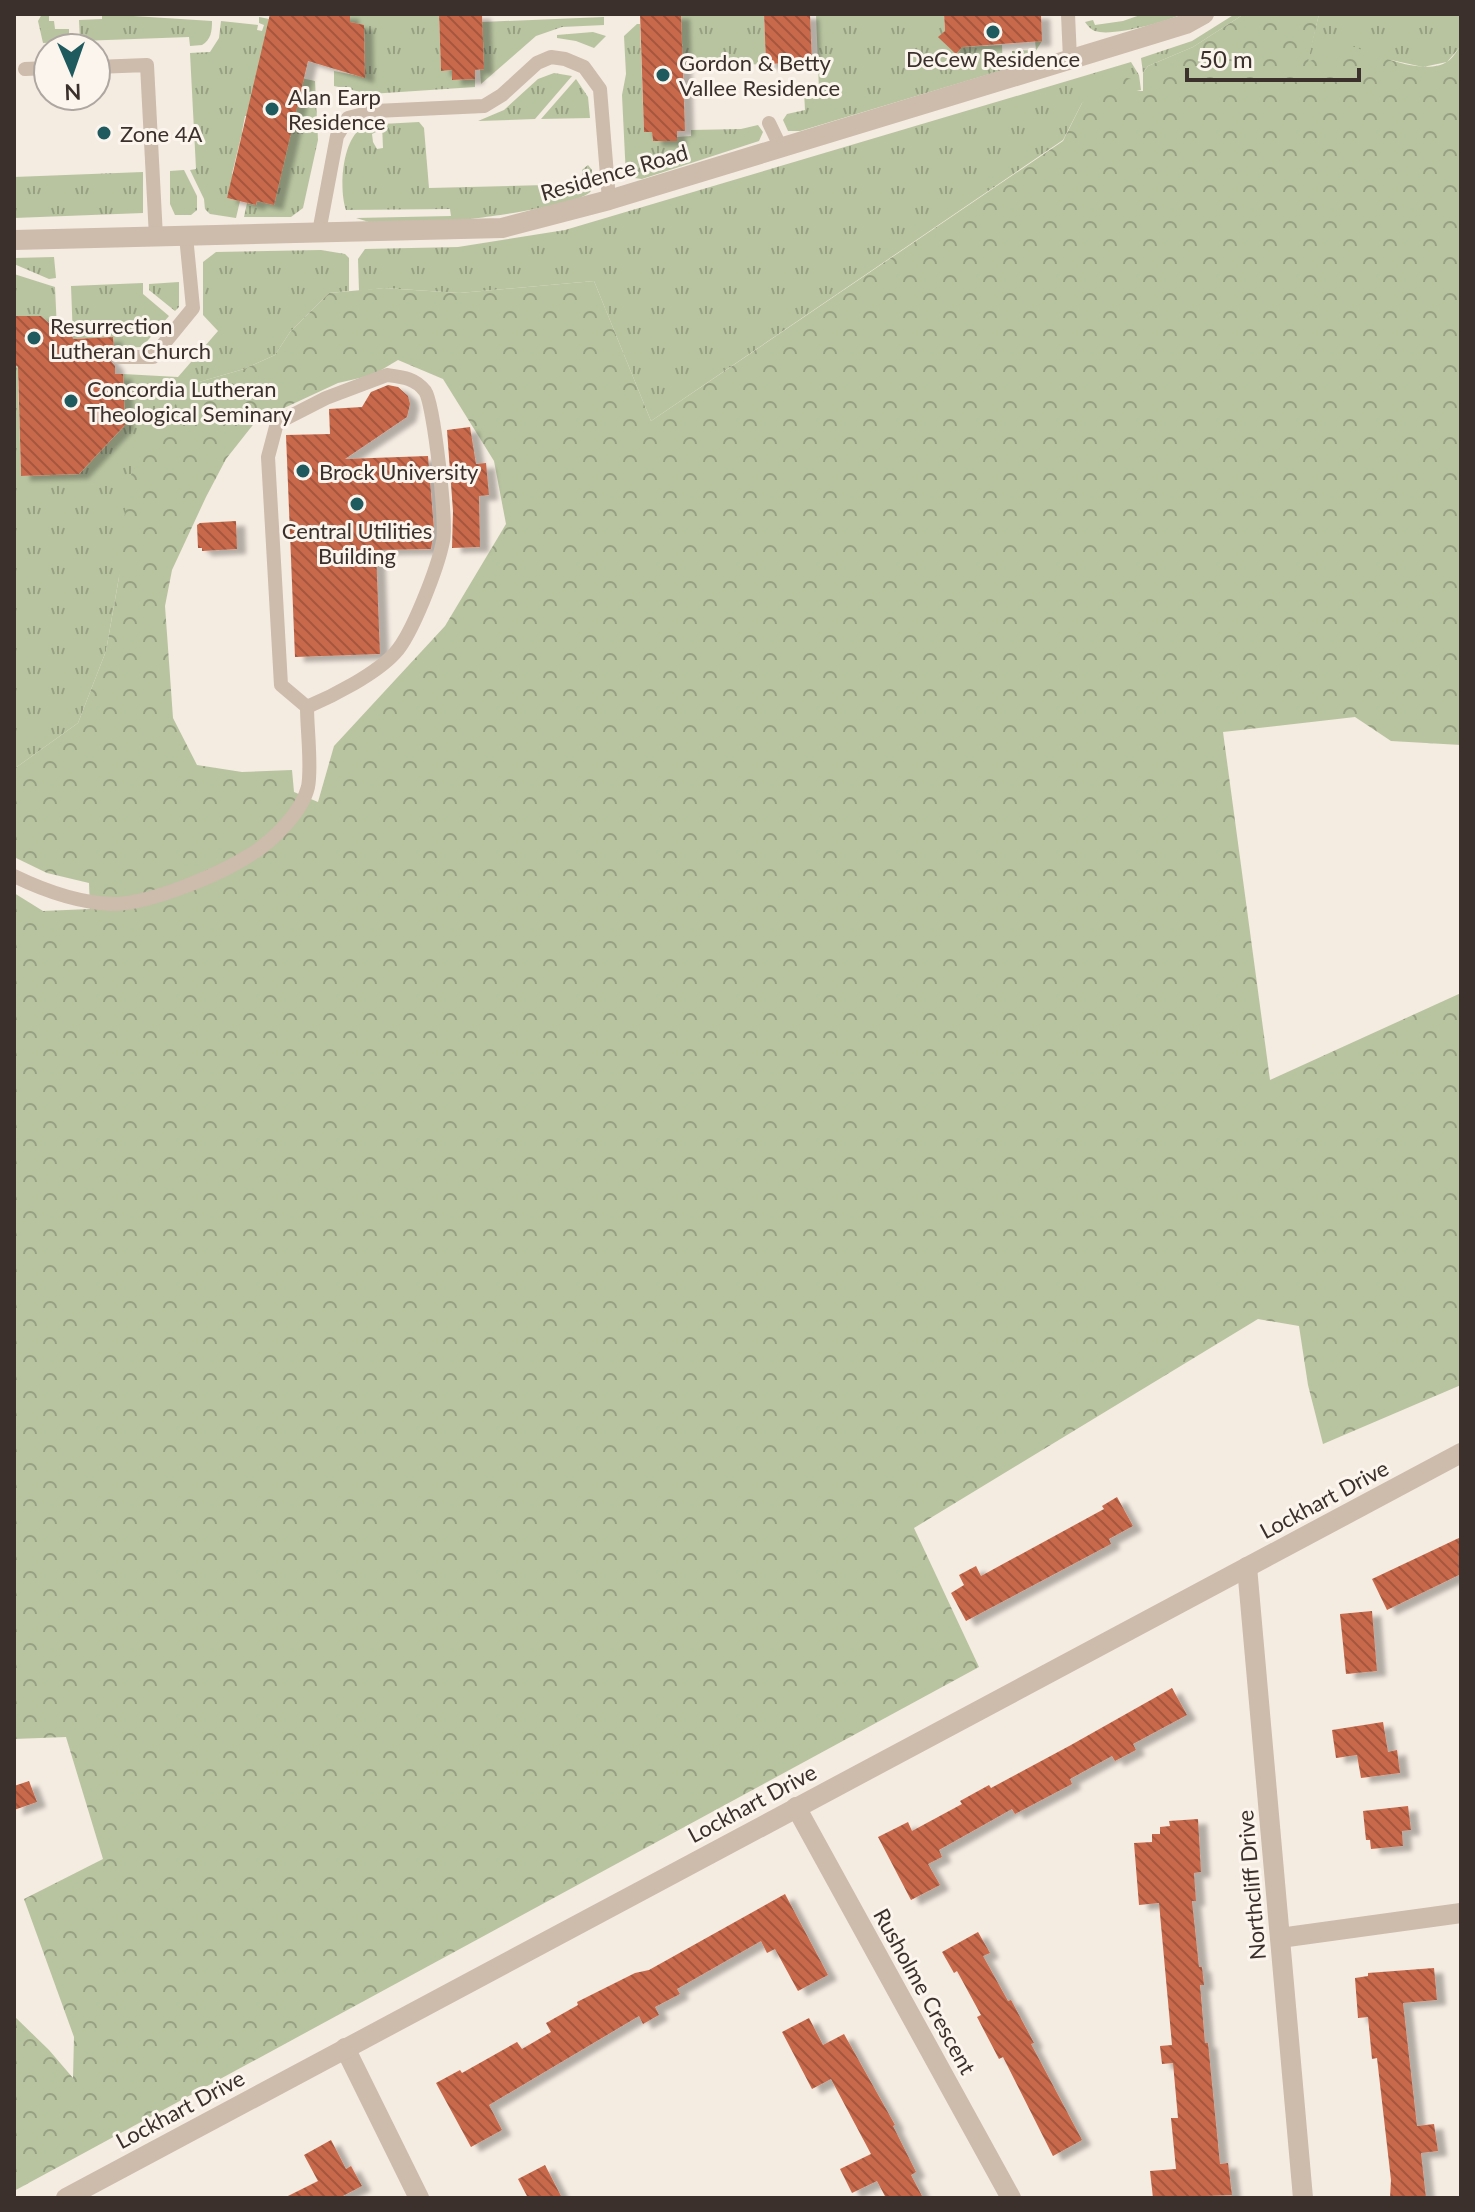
<svg xmlns="http://www.w3.org/2000/svg" width="1475" height="2212" viewBox="0 0 1475 2212" font-family="Lato,sans-serif">
  <style>
    .grass { fill: url(#grass-tufts) }
    .forest { fill: url(#forest-crowns); fill-rule: evenodd }
    .building { fill: url(#building-back-hatch); filter: url(#shadow) }
    .lines { fill: none; stroke-linecap: round; stroke-linejoin: round }
    .service { stroke: #cdbbac; stroke-width: 14 }
    .minor { stroke: #cdbbac; stroke-width: 20 }
    .tertiary { stroke: #cdbbac; stroke-width: 20 }
    .poi-dot { fill: #1f5a5e; stroke: #fbf5ee; stroke-width: 3 }
    .labels { text-anchor: middle; dominant-baseline: central; stroke-width: 6; stroke-linejoin: round; paint-order: stroke }
    .poi-label { font-size: 22px; fill: #3b302b; stroke: #fbf5ee; text-anchor: start }
    .street-label { font-size: 22px; fill: #3b302b; stroke: #fbf5ee }
  </style>
  <defs>
    <pattern id="grass-tufts" width="24" height="20" patternUnits="userSpaceOnUse" patternTransform="scale(2)"><rect width="24" height="20" fill="#b8c4a0"/><path d="M3 7l-1-3M5 7V3M7 7l1-3M15 17l-1-3M17 17v-4M19 17l1-3" fill="none" stroke="#97a083"/></pattern>
    <pattern id="forest-crowns" width="20" height="18" patternUnits="userSpaceOnUse" patternTransform="scale(2)"><rect width="20" height="18" fill="#b8c4a0"/><path d="M2 6a3 3 0 1 1 6 0M12 15a3 3 0 1 1 6 0" fill="none" stroke="#97a083"/></pattern>
    <pattern id="building-back-hatch" width="6" height="6" patternUnits="userSpaceOnUse" patternTransform="scale(2)"><rect width="6" height="6" fill="#c8694b"/><path d="M-1 5l2 2M0 0l6 6M5-1l2 2" fill="none" stroke="#a4573f"/></pattern>
    <filter id="shadow"><feDropShadow dx="9" dy="5" stdDeviation="2" flood-color="#0004"/></filter>
  </defs>
  <rect width="100%" height="100%" fill="#f4ebe1"/>
  <path class="grass" d="M42 14H49V21H54L55 29H69V42L43 43 38 21Z
    M102 14 212 21C212 31 211 40 202 45L190 46 189 37 80 41 79 20 102 19Z
    M350 14H439L441 71 452 70 453 80 475 79V87L370 94 334 86V71L365 77 364 26 350 22Z
    M681 14H764L766 64 683 67Z
    M816 14H944L945 31 939 37 962 47 1002 45 1003 70 800 131H788L783 120 787 114 805 110 804 91 819 90Z
    M1143 14H1182C1166 22 1112 37 1095 31 1090 29 1088 26 1085 22L1093 20 1095 25 1123 21Z
    M1235 14H1244L1193 47 1148 66 1143 73 1141 58 1192 41Z
    M1319 14H1461V46L1447 62 1423 67 1391 60 1307 63Z
    M259 17 269 19 264 54H261L249 116H245L242 132 244 133 241 137 232 174 235 175 227 198 240 201 236 218 210 214 205 209 204 199 190 170 196 169 190 53 210 52 219 38 221 21 258 25 257 30 262 31 264 25 259 23Z
    M604 17V25L562 27 536 36 481 84 480 69H484L482 22Z
    M637 24H640L644 132H652L653 141H677V137L691 136V130L741 129 758 125 763 132 759 141 642 179 626 177 622 95 626 74 624 36Z
    M593 32 606 36 594 48 576 41 557 38V35Z
    M1035 41H1042L1030 60 1012 67V51L1036 50Z
    M1131 62 1139 75 1141 90 1082 103 1063 140 651 421 594 281 459 293 384 288 359 291 358 259 365 249 458 247 565 230Z
    M554 73 572 76 535 119 478 121 504 110 538 79Z
    M301 78 315 81 318 140 303 208 291 217H244L247 203 256 205 257 201 274 204Z
    M576 79 588 97 590 118 541 119Z
    M419 122 424 128 429 188 583 184 582 170 588 165 592 170 591 191C580 206 474 219 451 221 424 223 396 222 369 222L356 218 451 216 450 209 346 210C339 190 342 146 358 131 363 127 370 126 376 124V132L372 134 373 142 377 149 383 148 382 124Z
    M184 170 197 196V210L191 215H175L170 204V171Z
    M143 172V213L14 218V177Z
    M321 250 345 254 349 258V291L329 293 290 332 275 355 244 369 192 384 119 577 106 651 78 723 14 769V364L22 371 18 378 21 476 79 474 125 425 123 374 178 377 218 331 203 315V262L216 252Z
    M54 257 56 278 49 279 14 264V258Z
    M14 274 55 287 57 330 41 316H18L14 320Z
    M179 282V307L175 311 149 290V284Z
    M143 283V294L169 316 142 347 114 348 113 337 73 339 71 286Z"/>
  <path class="forest" d="M1244 14H1319L1308 62 1347 44C1371 53 1425 78 1448 61 1453 58 1457 50 1461 46V745L1391 741 1355 717 1223 732 1270 1080 1461 993V1385L1323 1444 1308 1385 1299 1326 1258 1319 914 1528 979 1667 14 2191V2016L49 2050 73 2078 74 2037 24 1899 103 1859 66 1737 14 1739V893L43 911 90 909 89 883 47 873 14 857V769L78 723 106 651 119 577 128 480 158 426 192 384 244 369 275 355 290 332 329 293 384 288 459 293 594 281 651 421 1063 141 1082 103 1124 77 1131 79 1134 91H1143V73L1148 66 1193 47ZM398 360 443 379 494 461 506 524 445 626 334 746 318 802 294 792 292 770 242 772 197 765 173 718 165 606 172 570 206 497 226 459 256 421 338 383 373 375Z"/>
  <path class="building" d="M270 14H350V22L364 25 365 78 308 61 274 205 257 201 256 205 227 198Z
    M439 14H482L484 69 475 70V79L452 80V70L441 71Z
    M640 14H681L685 131H677V141H653L652 132H644Z
    M764 14H810L812 62 766 64Z
    M944 14H1041L1042 41 962 47 956 54 938 37 945 31Z
    M14 316H41L62 335H72L73 339 113 337 114 348 108 358 115 366V374H123L125 425 79 474 21 476 18 367 14 364Z
    M388 385 398 387 408 396 410 404 407 417 345 459 428 456 434 530 431 549 376 550 380 654 295 657 286 435 330 434 329 409 362 407 371 392Z
    M470 427 476 464 486 463 489 495 479 496 480 547 452 548 453 511 447 430Z
    M236 521 237 549 202 551V548H198L197 525 200 523Z
    M1117 1497 1133 1526 1109 1539 1111 1544 966 1621 951 1593 964 1585 959 1575 976 1566 981 1576 1104 1509 1102 1506Z
    M1461 1537V1574L1387 1610 1372 1579Z
    M1372 1611 1377 1671 1346 1674 1340 1614Z
    M1172 1688 1187 1715 1133 1744 1136 1750 1115 1761 1112 1756 1070 1779 1072 1784 1015 1814 1012 1809 939 1850 942 1857 928 1864 940 1885 911 1900 878 1837 908 1822 912 1831 962 1804 960 1801 989 1785 991 1788 1071 1745Z
    M1383 1722 1388 1752 1397 1750 1400 1773 1361 1778 1357 1755 1336 1758 1332 1730Z
    M29 1781 37 1802 14 1810V1786Z
    M1408 1806 1411 1830 1402 1831 1403 1846 1371 1849 1370 1840H1366L1363 1811Z
    M1198 1819 1201 1872 1194 1873 1196 1901H1192L1199 1967H1202L1204 1985H1200L1205 2043H1208L1220 2164 1228 2163 1232 2195 1153 2198 1150 2171 1176 2169 1171 2118H1178L1173 2063 1162 2064 1160 2046 1172 2045 1159 1903 1139 1905 1134 1843 1152 1842V1834H1160V1827L1170 1826 1169 1821Z
    M785 1894 828 1975 798 1991 775 1949 767 1953 761 1941 677 1989 680 1994 655 2007 659 2015 643 2024 639 2016 489 2105 502 2130 471 2147 436 2083 460 2070 462 2073 517 2042 522 2049 551 2032 546 2023 578 2005 577 2002 635 1973 649 1970Z
    M978 1932 990 1953 983 1956 1008 2001 1011 2000 1034 2043 1031 2044 1082 2140 1053 2156 1003 2057 999 2059 977 2017 981 2015 957 1971 954 1973 942 1952Z
    M1434 1968 1437 2000 1403 2003 1417 2126 1434 2124 1438 2151 1421 2153 1426 2198H1390L1391 2180 1377 2058 1372 2059 1368 2017 1358 2018 1355 1978 1368 1976V1973Z
    M809 2018 823 2045 844 2034 895 2125 893 2126 916 2172 911 2175 923 2198H886L877 2181 852 2193 840 2169 871 2154 831 2079 812 2089 782 2032Z
    M331 2140 346 2169 351 2166 362 2186 339 2198H284L318 2181 304 2155Z
    M545 2165 562 2198H528L518 2179Z"/>
  <g class="lines">
    <path class="service" d="M1068 14 1070 59
      M96 67 147 65 156 237
      M25 69 48 68
      M769 123 781 148
      M319 232 337 136 348 118 375 111 484 106 502 95 537 63 551 57 565 59 584 67 600 89 609 200
      M118 357H153L193 308 186 236
      M387 375C402 377 415 378 425 391 434 404 447 523 443 541 438 567 412 635 395 653 376 674 333 696 307 707L281 685 268 457 277 423 326 398Z
      M14 876C45 891 78 903 113 904 149 904 219 875 250 855 272 842 302 812 308 787 312 767 307 729 307 707"/>
    <path class="minor" d="M14 240 502 228 609 200 1134 40 1186 24 1204 14
      M1247 1567 1303 2198
      M796 1807 1011 2198
      M1280 1938 1461 1913
      M345 2048 419 2198"/>
    <path class="tertiary" d="M66 2198 1461 1453"/>
  </g>
  <g class="poi-dot">
    <circle cx="993" cy="32" r="8"/>
    <circle cx="663" cy="75" r="8"/>
    <circle cx="272" cy="109" r="8"/>
    <circle cx="104" cy="133" r="8"/>
    <circle cx="34" cy="338" r="8"/>
    <circle cx="71" cy="401" r="8"/>
    <circle cx="303" cy="471" r="8"/>
    <circle cx="357" cy="504" r="8"/>
  </g>
  <g class="labels">
    <g class="poi-label">
      <text x="993" y="58" text-anchor="middle">DeCew Residence</text>
      <text x="679" y="62">Gordon &amp; Betty<tspan x="679" dy="25">Vallee Residence</tspan></text>
      <text x="288" y="96">Alan Earp<tspan x="288" dy="25">Residence</tspan></text>
      <text x="120" y="133">Zone 4A</text>
      <text x="50" y="325">Resurrection<tspan x="50" dy="25">Lutheran Church</tspan></text>
      <text x="87" y="388">Concordia Lutheran<tspan x="87" dy="25">Theological Seminary</tspan></text>
      <text x="319" y="471">Brock University</text>
      <text x="357" y="530" text-anchor="middle">Central Utilities<tspan x="357" dy="25">Building</tspan></text>
    </g>
    <g class="street-label">
      <text transform="translate(614 172) rotate(-16)">Residence Road</text>
      <text transform="translate(1324 1499) rotate(-28)">Lockhart Drive</text>
      <text transform="translate(752 1803) rotate(-28)">Lockhart Drive</text>
      <text transform="translate(1251 1885) rotate(-95)">Northcliff Drive</text>
      <text transform="translate(925 1991) rotate(61)">Rusholme Crescent</text>
      <text transform="translate(180 2109) rotate(-28)">Lockhart Drive</text>
    </g>
  </g>
  <rect width="1475" height="2212" fill="none" stroke="#3b302b" stroke-width="32"/>
  <g transform="translate(72 72) rotate(178)"><circle r="38" fill="#fbf5ee" stroke="#aea6a0" stroke-width="2"/>
  <path d="M0-6L14 30L0 20L-14 30Z" fill="#1f5a5e"/>
  <text y="-12" font-size="22" font-weight="bold" text-anchor="middle" fill="#3b302b">N</text>
  </g>
  <path d="M1187 68v12h172v-12" fill="none" stroke="#3b302b" stroke-width="4"/>
  <text x="1199" y="68" font-size="24" fill="#3b302b" stroke="#fbf5ee" stroke-width="6" paint-order="stroke">50 m</text>
</svg>
